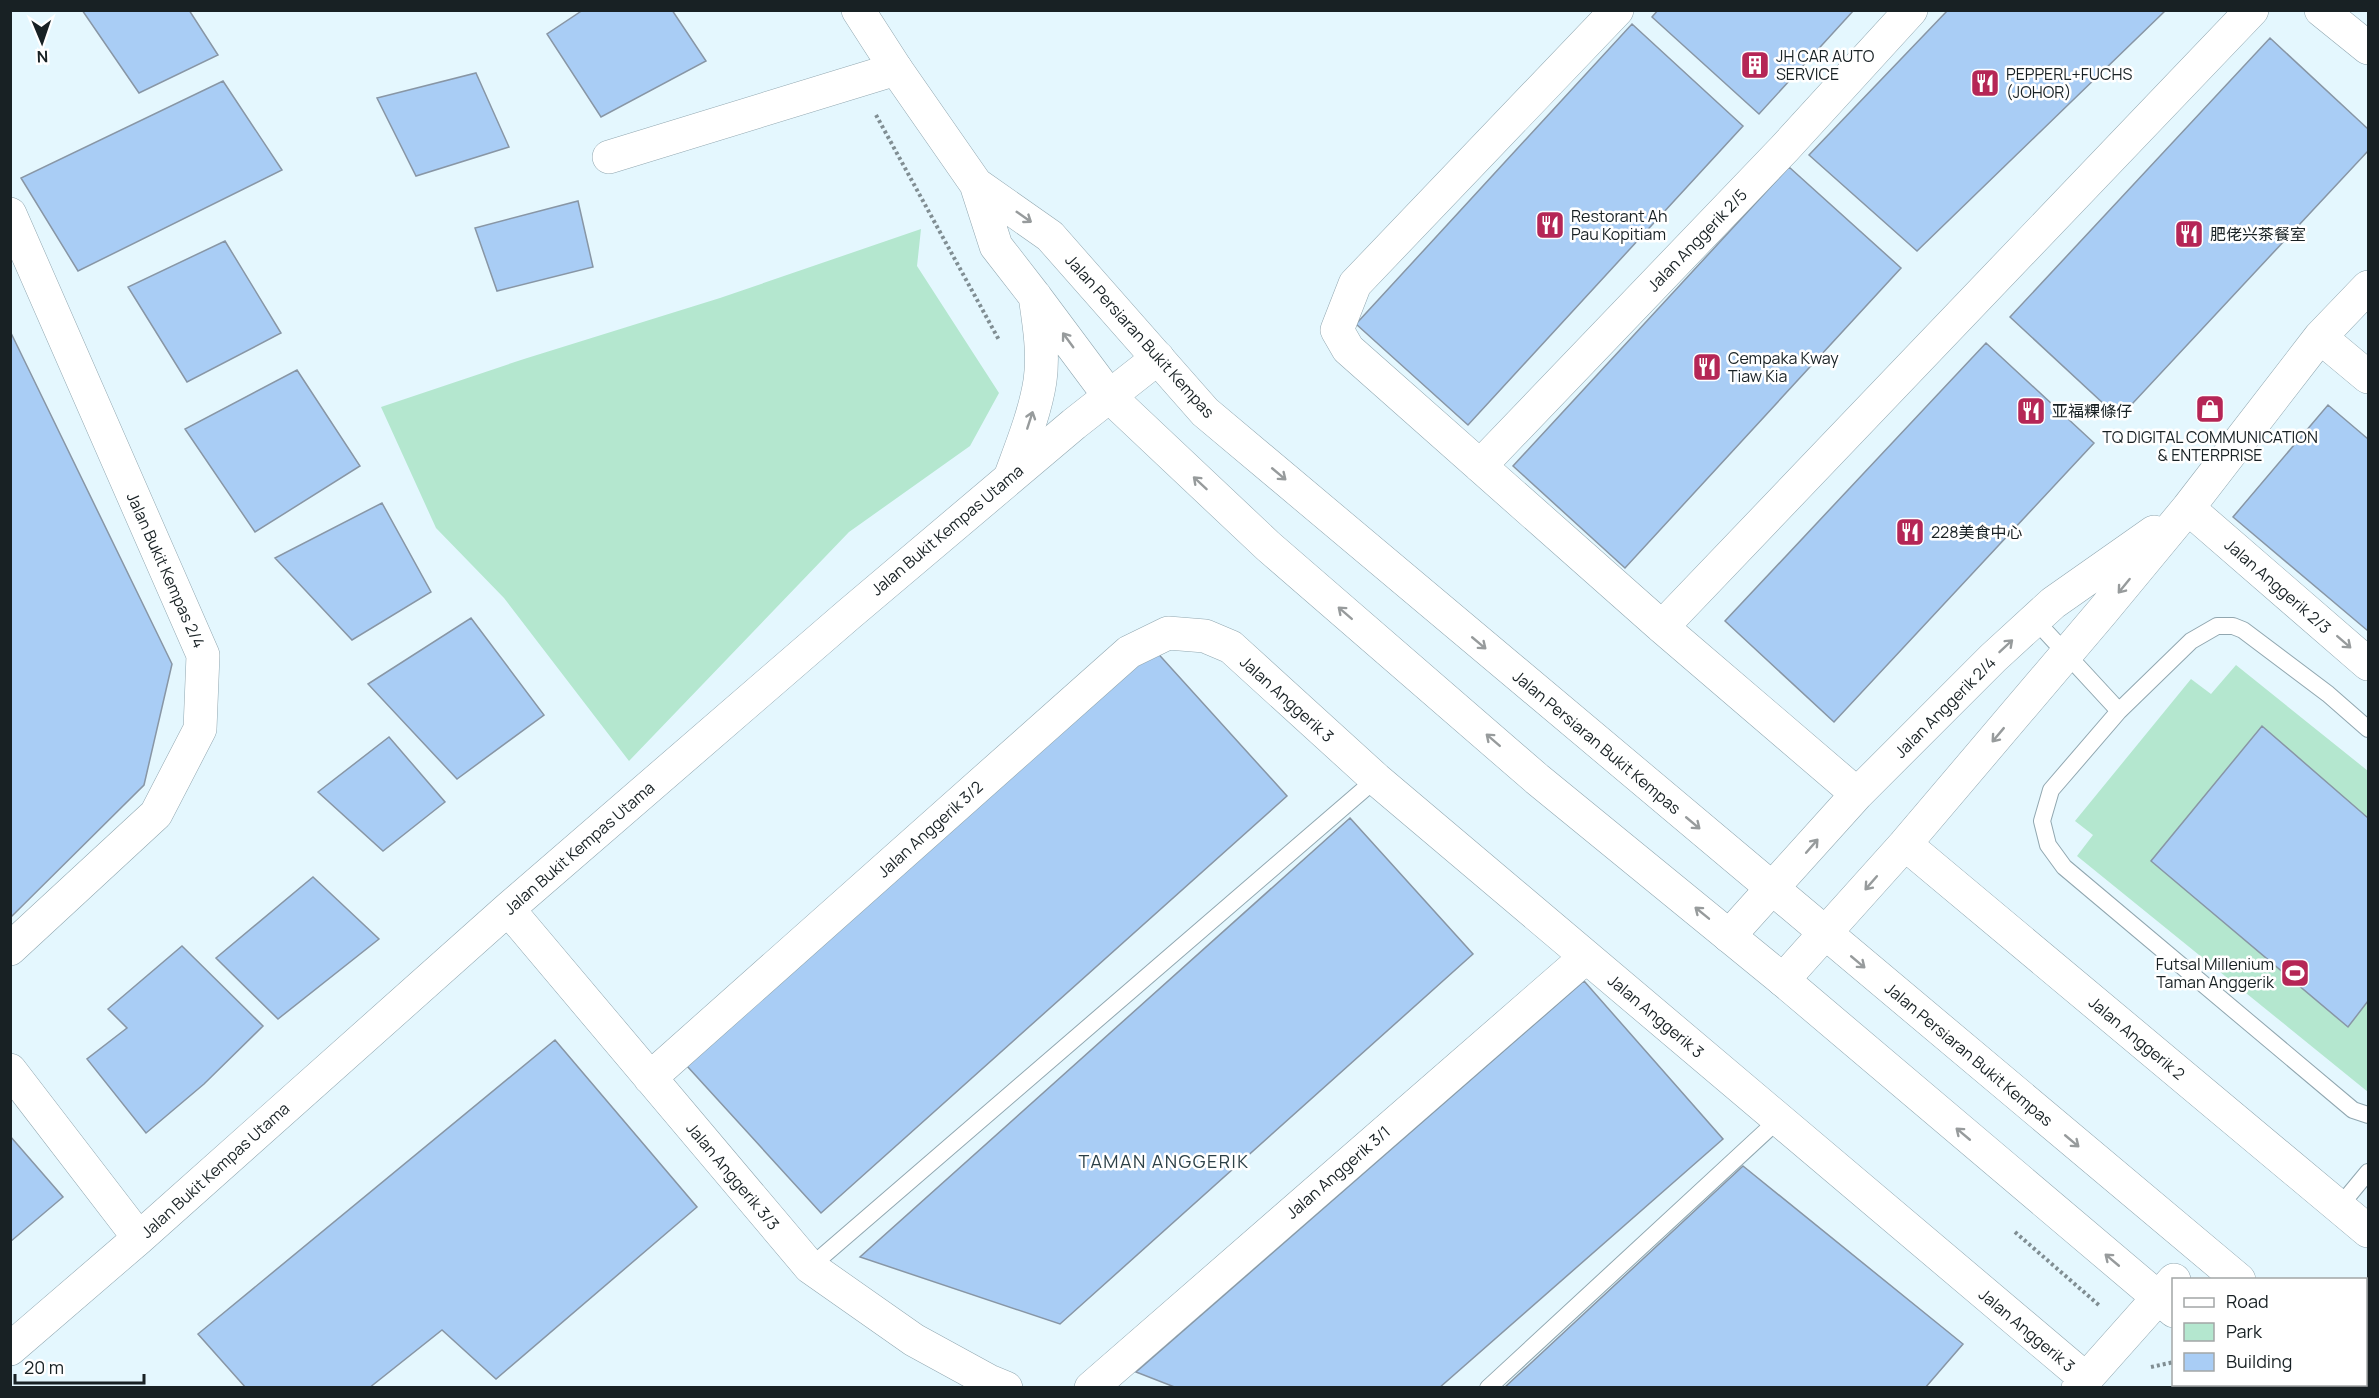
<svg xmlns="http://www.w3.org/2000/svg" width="2379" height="1398" viewBox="0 0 2379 1398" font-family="Manrope,'Noto Sans SC',sans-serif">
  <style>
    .green { fill: #b4e7cf }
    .building { fill: #a9cdf5; stroke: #8896a5; stroke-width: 1.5 }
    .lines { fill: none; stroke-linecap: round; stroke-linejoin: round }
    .service-casing { stroke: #91a7b0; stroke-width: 18 }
    .minor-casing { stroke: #91a7b0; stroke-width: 34 }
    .tertiary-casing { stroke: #91a7b0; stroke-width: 34 }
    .path { stroke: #808e93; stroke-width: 4; stroke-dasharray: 3 3; stroke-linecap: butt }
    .service { stroke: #fff; stroke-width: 16 }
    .minor { stroke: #fff; stroke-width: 33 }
    .tertiary { stroke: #fff; stroke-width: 33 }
    .oneway { stroke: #979b9c }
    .labels { text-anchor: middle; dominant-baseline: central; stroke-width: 5; stroke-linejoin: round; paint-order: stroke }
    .poi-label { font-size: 16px; fill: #182124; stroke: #fff; text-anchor: start }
    .street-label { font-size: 16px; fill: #182124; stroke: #fff }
    .neighbourhood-label { font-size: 18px; letter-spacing: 1.5px; fill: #2c4047; stroke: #fff }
  </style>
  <rect width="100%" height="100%" fill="#e4f7fe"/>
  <path class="green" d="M921 229 917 266 999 393 970 446 849 532 629 761 504 598 436 528 381 407 524 359 720 298Z
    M2236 665 2368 771V1092L2077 856 2093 835 2075 821 2191 679 2211 694Z"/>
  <path class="building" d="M82 10H189L218 55 139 93Z
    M583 10H672L706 61 601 117 547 34Z
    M1658 10H1854L1759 114 1652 17Z
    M1948 10H2166L1917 251 1809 155Z
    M1632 24 1743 126 1468 425 1356 324Z
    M2270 38 2368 129V151L2119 418 2010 317Z
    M476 73 509 147 416 176 377 98Z
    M223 81 282 170 78 271 21 178Z
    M1789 167 1901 268 1625 568 1513 466Z
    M578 201 593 267 497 291 475 228Z
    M225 241 281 333 187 382 128 287Z
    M10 331 172 664 144 785 10 918Z
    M1986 343 2094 443 1834 722 1725 621Z
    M297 370 360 466 255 532 185 429Z
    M2328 405 2368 439V631L2233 517Z
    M382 503 431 592 352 640 275 558Z
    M471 618 544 715 457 779 368 684Z
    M1153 648 1287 796 821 1213 687 1066Z
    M2262 726 2368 818V1001L2348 1027 2151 861Z
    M389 737 445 802 383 851 318 792Z
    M1350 818 1473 954 1060 1324 860 1257Z
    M313 877 379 939 278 1019 216 958Z
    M182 946 263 1026 204 1084 146 1133 87 1059 127 1028 108 1009Z
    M1584 981 1723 1139 1439 1388H1177L1136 1372Z
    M555 1040 697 1207 496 1379 442 1330 369 1388H246L198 1334Z
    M10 1136 63 1197 10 1242Z
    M1743 1166 1963 1344 1925 1388H1504Z"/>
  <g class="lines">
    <g class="service-casing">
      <path id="service" d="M2035 620 2119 711
        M2368 729 2328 694 2243 630 2233 626H2217L2191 641 2119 711 2051 790 2042 821 2048 845 2064 867 2353 1110 2368 1115
        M2339 1207 2368 1172
        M810 1267 1376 779
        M1488 1388 1778 1120"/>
    </g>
    <g class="minor-casing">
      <path id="minor" d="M1617 10 1355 284 1337 330 1348 349 1662 627 1857 794
        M2321 10 2368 48
        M609 157 896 69
        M10 214 203 655 200 729 156 814 10 949
        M2320 337 2368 377
        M1480 466 1784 149 1911 10
        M2188 508 2368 664
        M1662 627 2252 10
        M1905 844 2368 1231
        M508 909 810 1267 914 1340 989 1381 1006 1388
        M1729 936 1857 794 1993 658 2053 603 2154 532
        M1783 980 1905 844 2102 612 2188 508 2320 337 2368 287
        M10 1070 139 1238
        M650 1078 1129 652 1168 633 1205 636 1231 647 1376 779 2086 1379
        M10 1349 139 1238 508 909 848 615 1074 424 1158 358
        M1091 1388 1586 957
        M2078 1388 2174 1280"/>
    </g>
    <g class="tertiary-casing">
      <path id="tertiary" d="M858 10 896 69 976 184 996 246 1034 295 1110 397 1268 546 1537 779 1783 980 2174 1311
        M976 184 1050 236 1205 412 2239 1280
        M1011 475C1022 445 1035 413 1040 381 1044 353 1039 323 1035 296
        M2268 1384 2272 1388
        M2366 1384 2368 1386"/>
    </g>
    <path class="path" d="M876 115 999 340
      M2015 1232 2100 1306
      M2151 1367 2174 1362"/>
    <use href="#service" class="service"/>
    <use href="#minor" class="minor"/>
    <use href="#tertiary" class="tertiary"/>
  </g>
  <defs><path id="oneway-shaft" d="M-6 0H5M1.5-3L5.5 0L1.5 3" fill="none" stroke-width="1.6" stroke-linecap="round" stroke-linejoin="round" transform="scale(1.5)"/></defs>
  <g class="oneway">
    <use href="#oneway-shaft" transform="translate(1024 217) rotate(35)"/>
    <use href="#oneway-shaft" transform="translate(1068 340) rotate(-126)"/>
    <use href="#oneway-shaft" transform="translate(1030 420) rotate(-72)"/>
    <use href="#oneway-shaft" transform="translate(1279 474) rotate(40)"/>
    <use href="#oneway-shaft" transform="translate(1200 483) rotate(-137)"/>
    <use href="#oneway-shaft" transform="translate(2124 586) rotate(129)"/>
    <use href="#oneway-shaft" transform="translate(1345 613) rotate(-139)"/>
    <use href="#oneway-shaft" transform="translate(2344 642) rotate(41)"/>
    <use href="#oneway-shaft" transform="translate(1479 643) rotate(40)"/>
    <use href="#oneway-shaft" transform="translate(2006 646) rotate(-43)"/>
    <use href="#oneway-shaft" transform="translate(1998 735) rotate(130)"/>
    <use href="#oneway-shaft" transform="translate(1493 740) rotate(-139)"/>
    <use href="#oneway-shaft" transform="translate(1693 823) rotate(40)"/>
    <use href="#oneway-shaft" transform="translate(1812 846) rotate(-49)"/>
    <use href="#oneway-shaft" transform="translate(1871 883) rotate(131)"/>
    <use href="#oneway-shaft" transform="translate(1702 913) rotate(-141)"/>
    <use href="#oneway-shaft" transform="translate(1858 962) rotate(40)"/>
    <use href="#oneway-shaft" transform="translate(1963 1134) rotate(-140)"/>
    <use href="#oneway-shaft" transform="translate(2072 1141) rotate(40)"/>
    <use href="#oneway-shaft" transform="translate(2112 1260) rotate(-140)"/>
  </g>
  <defs>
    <g id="building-square" transform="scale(1.5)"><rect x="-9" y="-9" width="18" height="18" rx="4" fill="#b52656" stroke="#fff"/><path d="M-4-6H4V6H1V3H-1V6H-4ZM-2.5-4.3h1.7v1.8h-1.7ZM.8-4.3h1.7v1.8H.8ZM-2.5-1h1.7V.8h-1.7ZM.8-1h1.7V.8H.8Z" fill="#fff"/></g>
    <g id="restaurant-square" transform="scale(1.5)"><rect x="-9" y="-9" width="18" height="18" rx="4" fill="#b52656" stroke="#fff"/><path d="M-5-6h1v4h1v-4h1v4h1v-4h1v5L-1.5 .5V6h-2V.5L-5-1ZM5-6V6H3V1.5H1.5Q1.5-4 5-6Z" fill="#fff"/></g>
    <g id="shop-square" transform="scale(1.5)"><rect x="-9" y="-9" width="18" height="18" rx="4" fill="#b52656" stroke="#fff"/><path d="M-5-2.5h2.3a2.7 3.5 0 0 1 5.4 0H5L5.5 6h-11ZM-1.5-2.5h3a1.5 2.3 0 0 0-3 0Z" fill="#fff"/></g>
    <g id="stadium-square" transform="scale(1.5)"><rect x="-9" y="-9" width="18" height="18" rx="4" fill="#b52656" stroke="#fff"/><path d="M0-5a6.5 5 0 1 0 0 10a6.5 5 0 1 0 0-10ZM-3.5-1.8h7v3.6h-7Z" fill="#fff"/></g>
  </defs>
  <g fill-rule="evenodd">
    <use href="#building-square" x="1755" y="65"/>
    <use href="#restaurant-square" x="1985" y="83"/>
    <use href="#restaurant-square" x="1550" y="225"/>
    <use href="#restaurant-square" x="2189" y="234"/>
    <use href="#restaurant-square" x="1707" y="367"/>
    <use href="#shop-square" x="2210" y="409"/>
    <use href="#restaurant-square" x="2031" y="411"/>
    <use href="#restaurant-square" x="1910" y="532"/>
    <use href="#stadium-square" x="2295" y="973"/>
  </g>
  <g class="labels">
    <g class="poi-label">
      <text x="1776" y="56">JH CAR AUTO<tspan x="1776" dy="18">SERVICE</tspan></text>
      <text x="2006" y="74">PEPPERL+FUCHS<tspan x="2006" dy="18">(JOHOR)</tspan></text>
      <text x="1571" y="216">Restorant Ah<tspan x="1571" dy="18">Pau Kopitiam</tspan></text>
      <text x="2210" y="234">肥佬兴茶餐室</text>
      <text x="1728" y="358">Cempaka Kway<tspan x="1728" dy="18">Tiaw Kia</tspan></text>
      <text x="2052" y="411">亚福粿條仔</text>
      <text x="2210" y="437" text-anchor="middle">TQ DIGITAL COMMUNICATION<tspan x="2210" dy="18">&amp; ENTERPRISE</tspan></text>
      <text x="1931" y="532">228美食中心</text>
      <text x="2274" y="964" text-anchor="end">Futsal Millenium<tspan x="2274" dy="18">Taman Anggerik</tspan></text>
    </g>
    <g class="street-label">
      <text transform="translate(1697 240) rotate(-46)">Jalan Anggerik 2/5</text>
      <text transform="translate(1140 336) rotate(48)">Jalan Persiaran Bukit Kempas</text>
      <text transform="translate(947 530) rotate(-40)">Jalan Bukit Kempas Utama</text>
      <text transform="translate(166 570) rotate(66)">Jalan Bukit Kempas 2/4</text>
      <text transform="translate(2278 586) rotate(41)">Jalan Anggerik 2/3</text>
      <text transform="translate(1287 699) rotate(42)">Jalan Anggerik 3</text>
      <text transform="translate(1945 707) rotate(-45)">Jalan Anggerik 2/4</text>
      <text transform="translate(1597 742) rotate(40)">Jalan Persiaran Bukit Kempas</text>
      <text transform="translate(930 829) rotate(-42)">Jalan Anggerik 3/2</text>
      <text transform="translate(579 848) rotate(-41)">Jalan Bukit Kempas Utama</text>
      <text transform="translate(1656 1016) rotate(40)">Jalan Anggerik 3</text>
      <text transform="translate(2137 1038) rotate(40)">Jalan Anggerik 2</text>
      <text transform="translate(1969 1054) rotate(40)">Jalan Persiaran Bukit Kempas</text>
      <text transform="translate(215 1170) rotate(-42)">Jalan Bukit Kempas Utama</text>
      <text transform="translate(1338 1172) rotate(-41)">Jalan Anggerik 3/1</text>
      <text transform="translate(733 1176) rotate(50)">Jalan Anggerik 3/3</text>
      <text transform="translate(2027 1330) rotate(40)">Jalan Anggerik 3</text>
    </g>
    <g class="neighbourhood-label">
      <text x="1164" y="1161">TAMAN ANGGERIK</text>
    </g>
  </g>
  <rect width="2379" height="1398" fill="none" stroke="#182124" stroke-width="24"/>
  <rect x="2172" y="1278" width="195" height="108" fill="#ffffff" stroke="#a3a6a7" stroke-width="1.5"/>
  <rect x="2184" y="1298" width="30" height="9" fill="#ffffff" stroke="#a3a6a7" stroke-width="1.5"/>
  <text x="2226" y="1308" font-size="18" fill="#182124">Road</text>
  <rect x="2184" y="1323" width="30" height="18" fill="#b4e7cf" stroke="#a3a6a7" stroke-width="1.5"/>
  <text x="2226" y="1338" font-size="18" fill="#182124">Park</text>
  <rect x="2184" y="1353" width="30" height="18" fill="#a9cdf5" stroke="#a3a6a7" stroke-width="1.5"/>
  <text x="2226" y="1368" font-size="18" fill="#182124">Building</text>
  <g transform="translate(42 42) rotate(178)" stroke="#ffffff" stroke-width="4.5" paint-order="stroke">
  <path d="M0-4.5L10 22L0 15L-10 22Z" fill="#182124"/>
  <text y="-9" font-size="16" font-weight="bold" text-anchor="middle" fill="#182124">N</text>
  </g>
  <path d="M15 1374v9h129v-9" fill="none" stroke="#182124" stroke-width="3"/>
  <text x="24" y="1374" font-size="18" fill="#182124" stroke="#ffffff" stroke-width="4.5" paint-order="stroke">20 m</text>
</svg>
